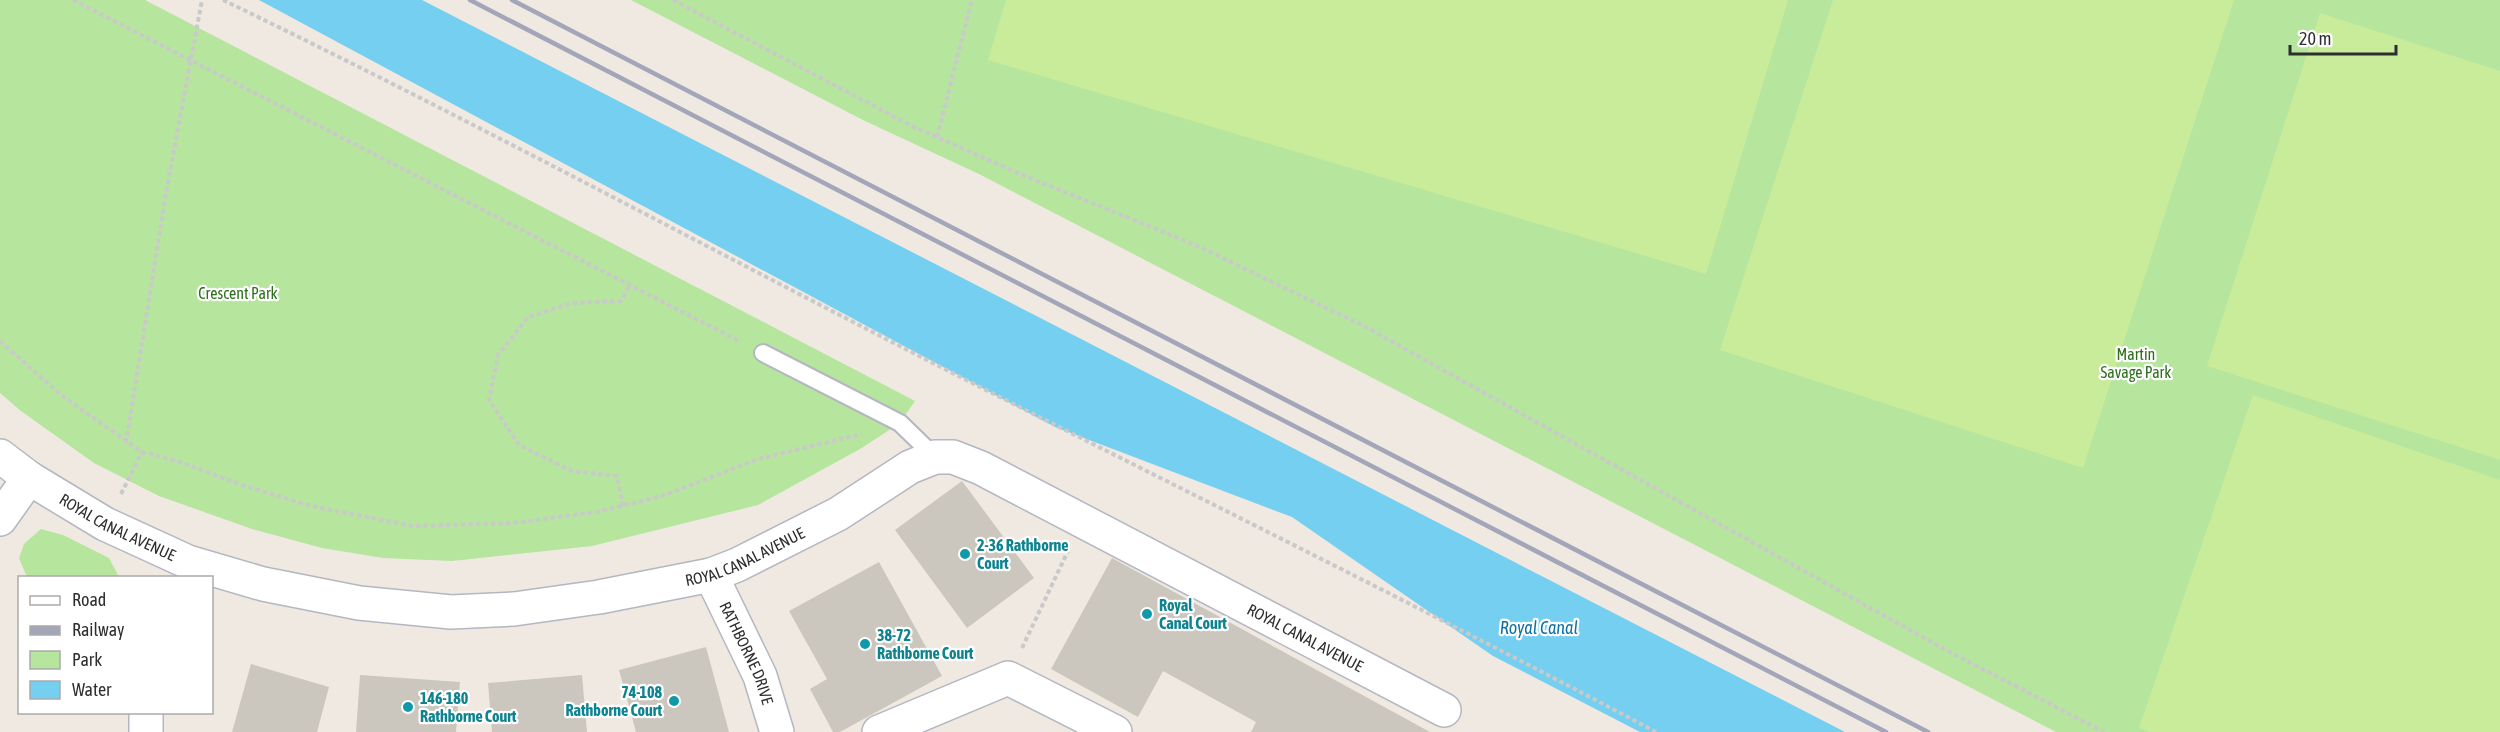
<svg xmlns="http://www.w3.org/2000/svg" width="2500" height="732" viewBox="0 0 2500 732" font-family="'Asap Condensed',sans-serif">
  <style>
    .green { fill: #b6e59e }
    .pitch { fill: #c9ec9a }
    .water { fill: #75cff0 }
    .building { fill: #cbc7bf }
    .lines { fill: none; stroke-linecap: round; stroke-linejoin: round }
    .service-casing { stroke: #b4b7c1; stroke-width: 20 }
    .minor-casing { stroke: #b4b7c1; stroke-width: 36 }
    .path { stroke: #c9c9c9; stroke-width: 4; stroke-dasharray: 4.5 3; stroke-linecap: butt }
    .service { stroke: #fff; stroke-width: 16 }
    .minor { stroke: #fff; stroke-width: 33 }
    .rail { stroke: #a3a6b8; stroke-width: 4.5 }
    .culture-dot { fill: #0f9aa8; stroke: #fff; stroke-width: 2 }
    .labels { text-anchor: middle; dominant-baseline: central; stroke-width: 4.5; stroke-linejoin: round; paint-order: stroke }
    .park-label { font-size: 16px; fill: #2c6e1b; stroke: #fff }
    .street-label { font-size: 16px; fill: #2e2e2e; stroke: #fff }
    .culture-label { font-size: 16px; font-weight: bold; fill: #0d838f; stroke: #fff; text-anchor: start }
    .water-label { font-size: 18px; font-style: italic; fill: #0d6fa3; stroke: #fff }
  </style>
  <rect width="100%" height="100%" fill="#efe9e1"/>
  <path class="green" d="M0 0H145L915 401 900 423 860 449 758 505 592 546 452 561 383 558 322 548 252 529 159 496 94 463 21 411 0 393Z
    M631 0H2500V732H2056L979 174 865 121Z
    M41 529 63 535 109 558 119 577H27L19 558 24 544Z"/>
  <path class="pitch" d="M1006 0H1788L1706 274 988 60Z
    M1833 0H2234L2083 468 1720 350Z
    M2320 13 2500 71V460L2207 366Z
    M2253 395 2500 480V732H2149L2139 728Z"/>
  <path class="water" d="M259 0H422L1845 732H1640L1493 656 1292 517 1055 427Z"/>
  <path class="building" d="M962 481 1034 578 967 628 895 530Z
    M1112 558 1430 732H1251L1256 722 1163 671 1138 717 1051 669Z
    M879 562 942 676 840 732H833L810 689 827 679 789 611Z
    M706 647 729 732H636L619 670Z
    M251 664 329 687 317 732H232Z
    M360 675 460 682 456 732H356Z
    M582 675 587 732H492L488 683Z"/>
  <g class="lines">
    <g class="service-casing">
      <path id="service" d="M763 353 900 423 935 457"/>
    </g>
    <g class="minor-casing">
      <g id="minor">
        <path id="s1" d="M0 456 29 478 105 524 188 562 263 584 359 603 451 612 514 609 599 597 711 575 737 565 838 514 910 467 935 457H953L981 468 1444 710"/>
        <path d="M0 519 29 478"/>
        <path id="s2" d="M711 575 760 676 777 732"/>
        <path d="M146 732V712"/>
        <path d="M879 732 1008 678 1115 732"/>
      </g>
    </g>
    <path class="path" d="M73 0 741 342
      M223 0C463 116 698 243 935 364 1176 487 1418 605 1656 732
      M673 0 910 125 1013 171 1193 244 1364 326 1944 649 2104 732
      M937 137 972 0
      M0 341 61 395 142 452 177 461 239 484 311 506 412 526 513 523 597 512 662 496 758 459 862 434
      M126 443 166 193 202 0
      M121 494 142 452
      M623 506 617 476 572 471 519 445 489 400 498 355 528 317 572 303 621 301 630 285
      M1022 648 1068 551"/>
    <use href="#service" class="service"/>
    <use href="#minor" class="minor"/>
    <path class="rail" d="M470 0 1886 732
      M512 0 1928 732"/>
  </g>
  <g class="culture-dot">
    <circle cx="965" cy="554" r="6"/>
    <circle cx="1147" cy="614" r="6"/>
    <circle cx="865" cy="644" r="6"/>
    <circle cx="674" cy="701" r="6"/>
    <circle cx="408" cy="707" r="6"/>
  </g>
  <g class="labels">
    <g class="park-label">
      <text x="238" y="293">Crescent Park</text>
      <text x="2136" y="354">Martin<tspan x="2136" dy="18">Savage Park</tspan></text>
    </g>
    <g class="street-label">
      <text stroke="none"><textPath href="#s1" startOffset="138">ROYAL CANAL AVENUE</textPath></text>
      <text stroke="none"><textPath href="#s1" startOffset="786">ROYAL CANAL AVENUE</textPath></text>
      <text stroke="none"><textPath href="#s1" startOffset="1416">ROYAL CANAL AVENUE</textPath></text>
      <text stroke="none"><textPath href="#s2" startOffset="86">RATHBORNE DRIVE</textPath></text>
    </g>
    <g class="culture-label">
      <text x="977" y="545">2-36 Rathborne<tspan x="977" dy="18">Court</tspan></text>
      <text x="1159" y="605">Royal<tspan x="1159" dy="18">Canal Court</tspan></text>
      <text x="877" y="635">38-72<tspan x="877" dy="18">Rathborne Court</tspan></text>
      <text x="662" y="692" text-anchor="end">74-108<tspan x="662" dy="18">Rathborne Court</tspan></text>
      <text x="420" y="698">146-180<tspan x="420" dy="18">Rathborne Court</tspan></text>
    </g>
    <g class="water-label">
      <text x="1539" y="627">Royal Canal</text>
    </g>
  </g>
  <rect x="18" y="576" width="195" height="138" fill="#ffffff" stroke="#ababab" stroke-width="1.5"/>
  <rect x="30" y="596" width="30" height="9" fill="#ffffff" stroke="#ababab" stroke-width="1.5"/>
  <text x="72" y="606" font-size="18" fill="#2e2e2e">Road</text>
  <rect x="30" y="626" width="30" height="9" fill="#a3a6b8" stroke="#ababab" stroke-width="1.5"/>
  <text x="72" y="636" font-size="18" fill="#2e2e2e">Railway</text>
  <rect x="30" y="651" width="30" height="18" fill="#b6e59e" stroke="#ababab" stroke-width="1.5"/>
  <text x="72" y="666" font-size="18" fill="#2e2e2e">Park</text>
  <rect x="30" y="681" width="30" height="18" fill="#75cff0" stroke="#ababab" stroke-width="1.5"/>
  <text x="72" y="696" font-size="18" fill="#2e2e2e">Water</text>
  <path d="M2290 45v9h106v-9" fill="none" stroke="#2e2e2e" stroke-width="3"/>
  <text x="2299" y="45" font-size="18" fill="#2e2e2e" stroke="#ffffff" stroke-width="4.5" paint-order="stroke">20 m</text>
</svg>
